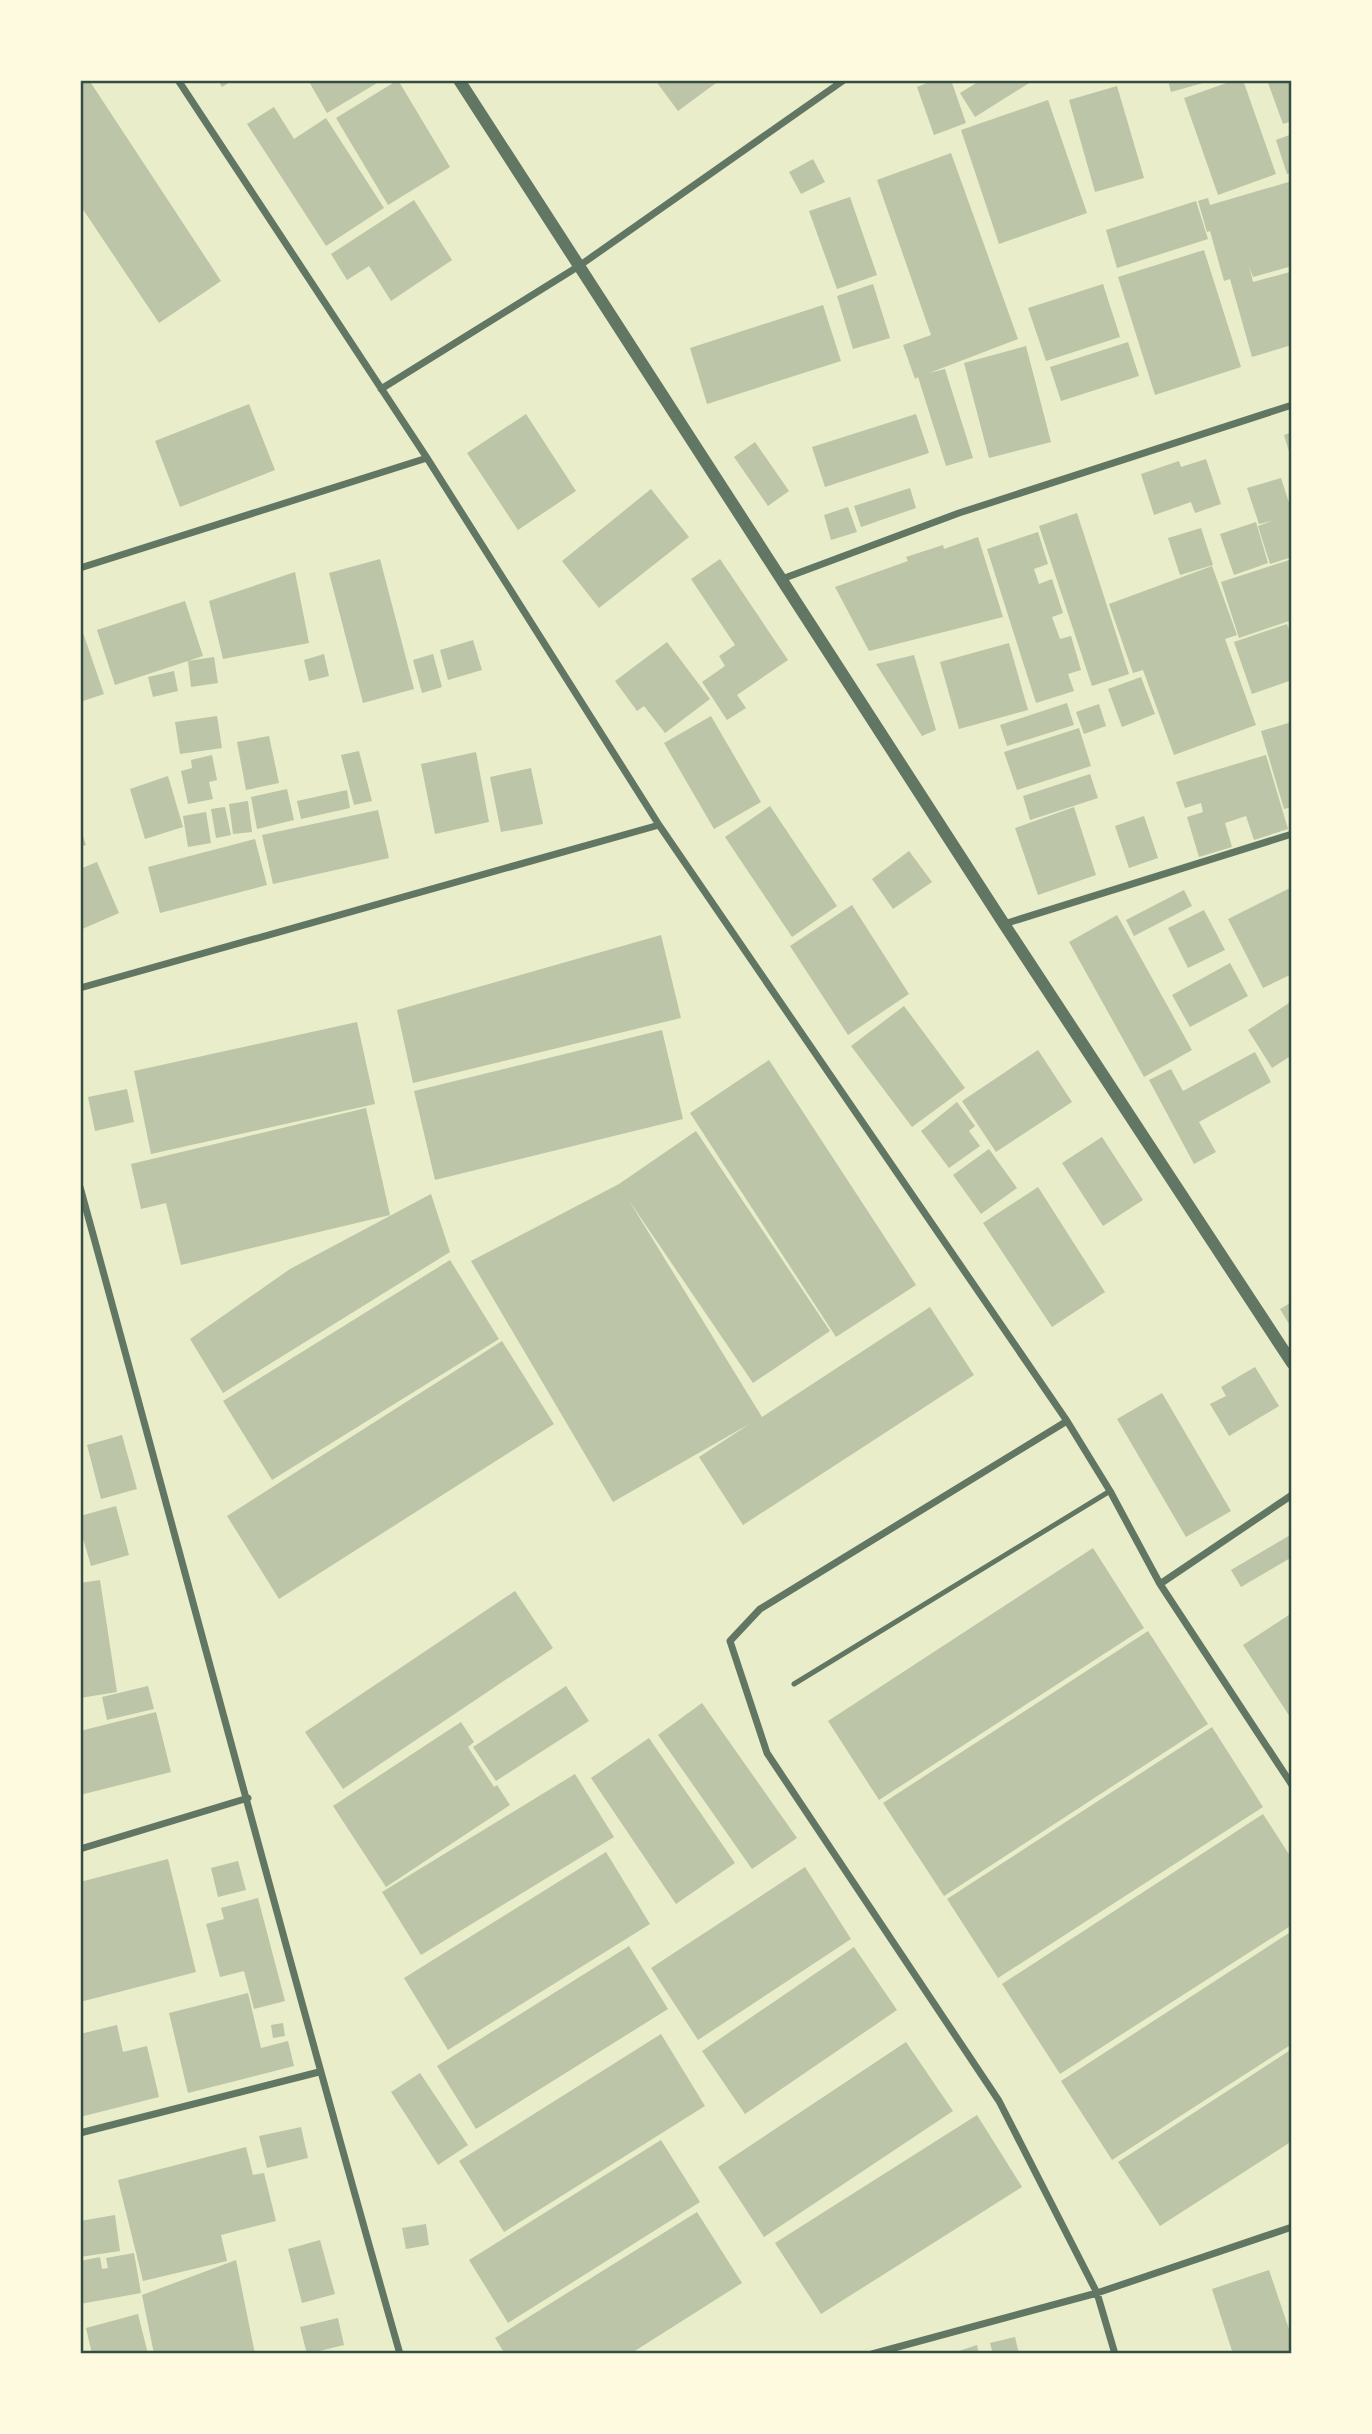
<svg xmlns="http://www.w3.org/2000/svg" width="1372" height="2434" viewBox="0 0 1372 2434" font-family="Lato,sans-serif">
  <style>
    .building { fill: #bcc5a7 }
    .lines { fill: none; stroke-linecap: round; stroke-linejoin: round }
    .service { stroke: #617663; stroke-width: 5 }
    .minor { stroke: #617663; stroke-width: 7 }
    .tertiary { stroke: #617663; stroke-width: 12 }
    .neatline { fill: none; stroke: #344e41; stroke-width: 2.5 }
  </style>
  <rect width="100%" height="100%" fill="#e9edc9"/>
  <path class="building" d="M80 80H89L221 281 159 323 80 205Z
    M218 80H233L222 87Z
    M308 80H382L327 113Z
    M398 80 450 167 388 205 336 118Z
    M655 80H720L678 111Z
    M934 80H951L966 123 934 135 917 87Z
    M981 80H1034L975 117 960 93Z
    M1168 80H1210V81L1171 92Z
    M1235 80H1243L1276 174 1218 195 1184 98Z
    M1267 80H1292V121L1283 124Z
    M1117 86 1144 178 1095 192 1069 100Z
    M1048 100 1087 213 999 244 961 130Z
    M274 107 294 139 326 118 384 208 326 246 247 124Z
    M1292 134V173L1287 174 1276 140Z
    M951 153 1018 339 929 373 945 369 973 458 946 466 918 377 915 379 903 345 931 335 877 180Z
    M813 159 825 182 801 194 789 172Z
    M1292 181V266L1253 277 1249 266 1253 282 1290 272 1292 279V345L1252 357 1230 279 1224 281 1210 231 1207 232 1198 201 1208 198 1210 205Z
    M850 197 877 275 837 289 809 211Z
    M414 200 452 260 391 301 369 266 347 280 331 254Z
    M1196 201 1208 239 1117 268 1106 230Z
    M1204 250 1241 367 1155 395 1118 277Z
    M873 284 890 338 853 349 837 296Z
    M1103 284 1120 337 1046 361 1028 308Z
    M823 305 841 361 707 404 690 348Z
    M1128 342 1139 376 1061 401 1050 367Z
    M1026 346 1051 442 989 458 964 363Z
    M249 404 275 470 180 507 155 441Z
    M526 414 576 491 518 530 467 453Z
    M916 414 929 453 825 487 812 447Z
    M1292 432V458H1291L1284 435Z
    M755 442 789 491 768 506 734 457Z
    M1206 459 1221 504 1195 513 1191 502 1154 515 1141 474 1179 461 1181 467Z
    M1281 478 1292 512V557L1270 564 1258 526 1272 521 1259 524 1247 488Z
    M910 488 916 508 861 527 854 506Z
    M651 489 689 537 599 608 562 561Z
    M848 507 857 532 831 540 824 515Z
    M1077 513 1129 674 1092 686 1039 526Z
    M1256 522 1268 563 1234 575 1220 534Z
    M1201 528 1213 565 1180 575 1168 538Z
    M1038 532 1048 564 1034 569 1039 584 1052 579 1063 613 1052 617 1060 639 1071 636 1081 670 1068 674 1074 691 1036 703 987 549Z
    M978 537 1003 617 869 651 835 587 908 561 906 557 943 545 944 549Z
    M380 559 414 689 363 703 329 573Z
    M720 559 788 660 737 695 746 708 727 720 702 682 725 666 719 656 735 645 691 579Z
    M1292 559V620L1239 638 1221 582Z
    M1212 566 1237 635 1225 639 1256 725 1174 755 1143 670 1133 673 1109 604Z
    M295 572 309 643 223 659 209 601Z
    M185 601 203 656 115 685 97 630Z
    M80 624 104 694 80 702Z
    M1287 624 1292 638V680L1252 694 1234 642Z
    M473 640 482 670 448 680 440 650Z
    M667 642 710 699 665 733 644 706 637 711 615 681Z
    M1009 643 1028 710 959 729 940 662Z
    M324 654 329 676 309 681 304 660Z
    M433 654 442 687 422 693 413 660Z
    M914 655 936 730 922 736 876 664Z
    M214 657 218 683 191 687 188 661Z
    M174 671 178 691 153 697 148 677Z
    M1141 677 1155 714 1122 727 1108 689Z
    M1067 703 1074 725 1007 746 1000 725Z
    M1099 704 1106 726 1084 734 1076 712Z
    M217 716 222 748 180 754 175 722Z
    M711 716 761 802 714 829 664 743Z
    M1292 722V807L1284 809 1261 731Z
    M1079 728 1091 766 1017 790 1004 752Z
    M269 736 279 783 246 790 237 742Z
    M359 751 372 801 354 805 341 755Z
    M476 752 489 822 435 834 421 764Z
    M212 755 217 780 209 782 213 799 188 804 181 771 192 768 191 760Z
    M1266 755 1288 829 1254 840 1246 816 1225 823 1232 847 1199 857 1187 817 1203 812 1201 803 1185 808 1176 782Z
    M531 768 543 824 501 832 490 777Z
    M1090 774 1098 798 1030 820 1023 796Z
    M168 776 183 827 145 839 130 789Z
    M287 789 294 820 257 829 251 797Z
    M347 790 350 808 301 819 297 801Z
    M248 801 252 832 233 834 229 804Z
    M770 806 837 906 792 937 725 837Z
    M225 807 231 835 216 838 211 809Z
    M1074 807 1096 875 1038 895 1015 828Z
    M378 810 389 858 273 884 262 835Z
    M206 812 211 843 188 847 183 816Z
    M1144 816 1158 858 1129 868 1115 826Z
    M80 828 86 845 80 847Z
    M255 839 267 885 160 913 148 867Z
    M909 851 932 882 893 909 872 879Z
    M97 862 119 913 80 930V869Z
    M1292 887V974L1263 988 1228 919Z
    M1184 890 1192 906 1134 936 1126 920Z
    M852 905 909 994 848 1035 790 946Z
    M1204 910 1225 950 1188 968 1168 928Z
    M1117 915 1192 1050 1144 1077 1069 942Z
    M661 935 681 1018 413 1083 397 1010Z
    M1230 963 1248 996 1190 1027 1172 995Z
    M1292 1001V1055L1272 1068 1248 1030Z
    M904 1006 965 1088 912 1127 851 1046Z
    M357 1022 375 1104 151 1154 134 1071Z
    M662 1030 683 1119 435 1180 414 1091Z
    M1038 1050 1072 1102 996 1152 962 1101Z
    M1255 1052 1271 1082 1199 1122 1216 1152 1194 1164 1149 1080 1171 1069 1183 1091Z
    M769 1060 916 1285 836 1337 690 1113Z
    M127 1089 134 1122 95 1131 88 1097Z
    M957 1102 975 1126 969 1131 980 1146 949 1168 921 1131Z
    M366 1108 390 1215 181 1265 166 1203 141 1209 131 1164Z
    M696 1131 830 1331 753 1383 628 1199 762 1417 930 1307 974 1375 743 1525 699 1457 751 1423 613 1502 471 1261 619 1184Z
    M1102 1137 1143 1200 1103 1226 1062 1163Z
    M989 1149 1017 1188 981 1214 953 1175Z
    M1038 1187 1105 1292 1052 1327 983 1223Z
    M431 1194 450 1252 223 1393 190 1339 290 1269Z
    M450 1260 499 1339 272 1480 223 1401Z
    M1292 1302V1329L1280 1309Z
    M502 1341 554 1424 279 1599 227 1516Z
    M1255 1367 1279 1406 1229 1436 1210 1404 1226 1396 1221 1387Z
    M1162 1393 1231 1511 1186 1537 1117 1419Z
    M122 1435 137 1489 101 1499 87 1445Z
    M116 1506 129 1555 91 1566 80 1528V1516Z
    M1292 1534V1557L1241 1587 1231 1570Z
    M1093 1548 1144 1628 879 1800 828 1721Z
    M100 1580 117 1692 80 1698V1583Z
    M515 1591 553 1648 343 1789 305 1732Z
    M1292 1613V1720L1243 1645Z
    M1148 1631 1208 1724 944 1896 883 1803Z
    M148 1686 154 1709 107 1720 102 1697Z
    M566 1686 589 1721 496 1781 473 1747Z
    M702 1703 797 1838 752 1869 658 1735Z
    M156 1712 171 1772 80 1795V1731Z
    M461 1722 474 1742 468 1747 494 1787 497 1785 510 1805 386 1887 333 1806Z
    M1212 1727 1263 1807 998 1978 947 1899Z
    M649 1738 735 1863 676 1904 591 1778Z
    M575 1774 614 1837 421 1955 382 1892Z
    M1263 1814 1292 1859V1925L1060 2074 1002 1984Z
    M606 1852 650 1924 448 2050 404 1978Z
    M168 1859 196 1972 80 2002V1882Z
    M238 1861 246 1890 218 1897 211 1868Z
    M805 1867 851 1939 698 2040 651 1968Z
    M258 1898 285 2001 254 2009 244 1971 220 1977 206 1924 224 1919 221 1908Z
    M1292 1931V2044L1112 2160 1061 2081Z
    M629 1946 668 2009 476 2129 437 2066Z
    M854 1947 897 2010 745 2114 702 2051Z
    M248 1993 261 2048 288 2041 294 2066 188 2093 169 2013Z
    M283 2023 285 2036 273 2038 271 2025Z
    M117 2025 123 2052 147 2046 159 2097 80 2117V2034Z
    M661 2034 705 2106 504 2232 459 2161Z
    M906 2042 953 2111 764 2237 718 2167Z
    M1292 2049V2141L1160 2226 1118 2162Z
    M420 2073 468 2145 438 2165 391 2092Z
    M977 2115 1022 2187 821 2314 775 2243Z
    M301 2127 308 2158 267 2168 259 2136Z
    M661 2140 700 2202 508 2323 469 2260Z
    M246 2147 253 2175 264 2173 276 2221 221 2235 227 2261 143 2281 118 2180Z
    M697 2212 742 2283 630 2354H505L495 2338Z
    M115 2215 120 2251 80 2257V2221Z
    M426 2224 429 2245 406 2249 402 2228Z
    M320 2240 335 2294 302 2303 288 2249Z
    M134 2253 141 2293 80 2304V2261L100 2257 102 2269 108 2268 106 2258Z
    M236 2260 255 2354H154L142 2295Z
    M1269 2270 1292 2338V2354H1233L1212 2289Z
    M138 2314 148 2354H92L86 2328Z
    M338 2318 344 2345 307 2354 300 2327Z
    M1015 2337 1019 2354H993L990 2343Z
    M977 2345 979 2354H953V2353Z"/>
  <g class="lines">
    <path class="service" d="M794 1684 1110 1491"/>
    <path class="minor" d="M178 80 427 458 659 825 1067 1421 1110 1491 1160 1584 1292 1785
      M381 389 579 266 844 80
      M80 568 427 458
      M782 579 959 513 1292 405
      M1004 924 1292 834
      M80 988 659 825
      M80 1187C187 1576 289 1966 400 2354
      M1067 1421 760 1609 730 1641 767 1753 999 2101 1097 2293 1115 2354
      M1160 1584 1292 1495
      M80 1849 248 1798
      M80 2133 319 2072
      M872 2354 1097 2293 1292 2227"/>
    <path class="tertiary" d="M459 80 1004 924 1292 1363"/>
  </g>
  <rect width="1372" height="2434" fill="none" stroke="#fefae0" stroke-width="164"/>
  <rect x="82" y="82" width="1208" height="2270" class="neatline"/>
</svg>
